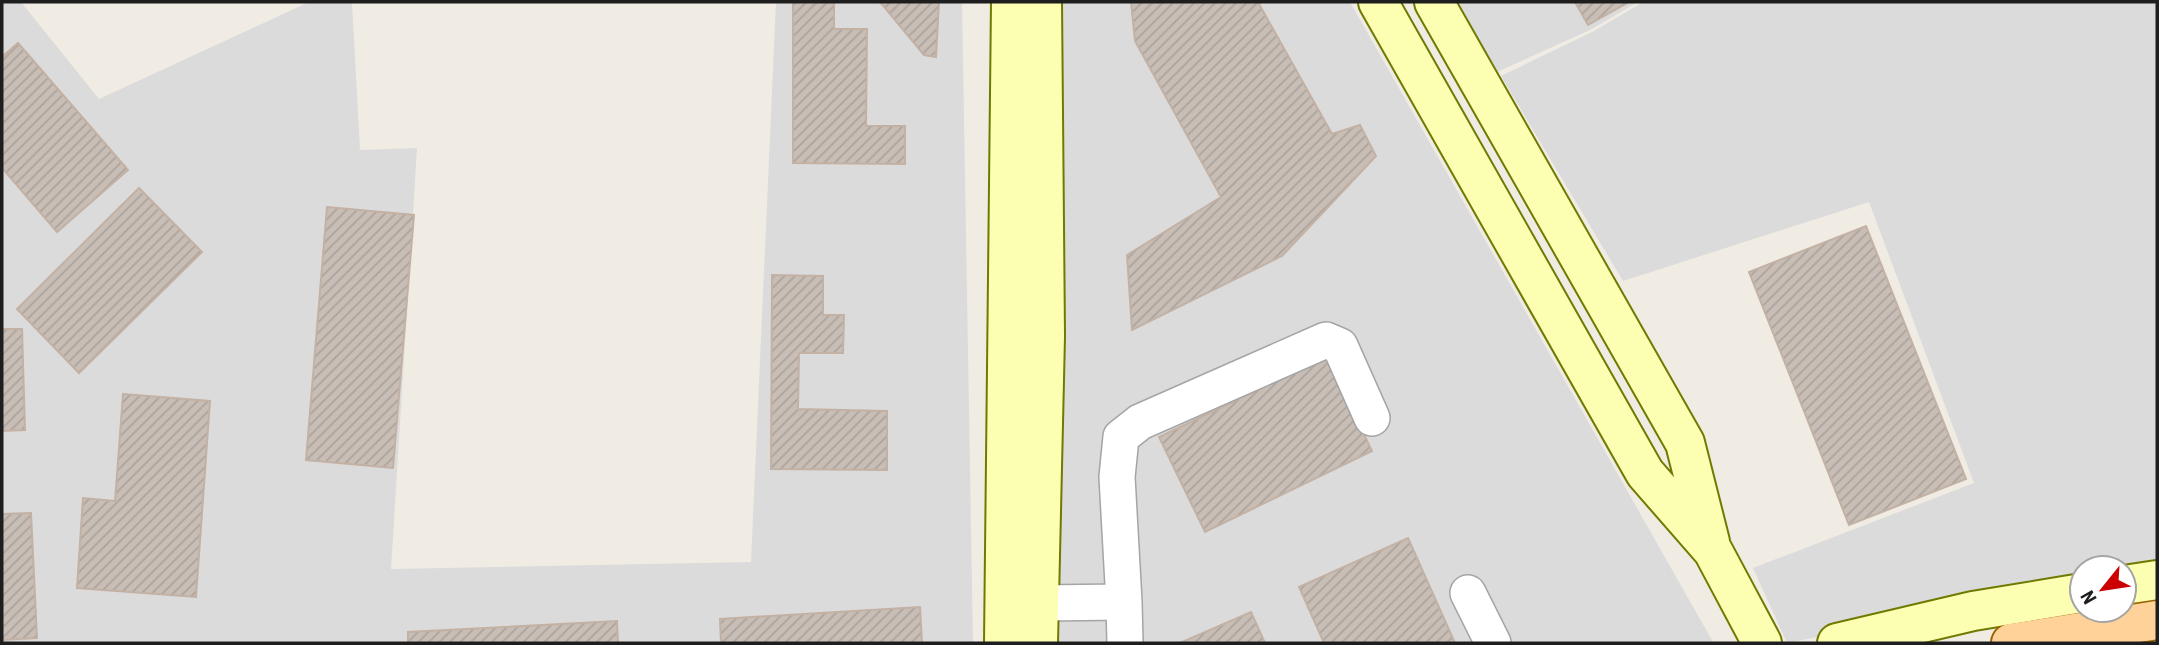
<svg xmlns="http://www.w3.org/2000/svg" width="2159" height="645" viewBox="0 0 2159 645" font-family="'Roboto Condensed',sans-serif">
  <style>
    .residential { fill: #dcdbdb }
    .building { fill: url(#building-hatch); stroke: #c3b1a4; stroke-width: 2 }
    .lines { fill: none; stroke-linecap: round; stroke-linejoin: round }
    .street-casing { stroke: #a5a5a5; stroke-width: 38 }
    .secondary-casing { stroke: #6f7a00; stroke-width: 42 }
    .primary-casing { stroke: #986400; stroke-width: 42 }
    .street { stroke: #fff; stroke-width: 35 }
    .secondary { stroke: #fcffb2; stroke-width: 38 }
    .primary { stroke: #ffd299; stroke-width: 38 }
  </style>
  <defs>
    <pattern id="building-hatch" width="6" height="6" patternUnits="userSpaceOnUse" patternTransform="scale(1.75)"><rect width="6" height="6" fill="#c8beb6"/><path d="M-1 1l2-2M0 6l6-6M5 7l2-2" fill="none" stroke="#aba39c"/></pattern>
  </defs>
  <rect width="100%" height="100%" fill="#f0ece3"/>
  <path class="residential" d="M2 2H21L99 99 309 2H352L360 150 417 148 391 569 751 562 776 2H962L973 643H2Z
    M1058 2H1350L1713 642 1059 643Z
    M1455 2H1638L1590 30 1497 72Z
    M1643 2H2157V570L2082 568V584L1787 643 1753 568 1974 483 1869 202 1623 281 1501 76 1594 31Z"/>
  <path class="building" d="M793 2H834V29H867L866 126H905V164L793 163Z
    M880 2H939L936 57 924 55Z
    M1131 2H1262L1259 4 1332 134 1360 125 1376 156 1282 256 1132 330 1127 255 1221 197 1135 41Z
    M1575 2H1629L1588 25Z
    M18 43 128 170 57 232 2 168V57Z
    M139 188 202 252 79 373 17 309Z
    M327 207 414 215 393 468 306 460Z
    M1866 226 1966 479 1849 525 1749 272Z
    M772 275 823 276V315H844L843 353H799L798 409 887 411V470L771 469Z
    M2 329H22L25 430 2 431Z
    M1327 357 1372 451 1205 532 1159 437Z
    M123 394 210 401 196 597 77 588 83 498 115 501Z
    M31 513 37 638 2 640V514Z
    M1408 538 1455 643H1324L1299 587Z
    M920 607 922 643H721L720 619Z
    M1251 612 1265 643H1180Z
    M617 621 618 643H408V632Z"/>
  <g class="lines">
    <g class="street-casing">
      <path id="street" d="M1468 593 1493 643
        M1124 602 1125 643
        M1039 603 1124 602 1117 477 1121 437 1140 422 1326 340 1340 346 1372 418"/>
    </g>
    <g class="secondary-casing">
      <path id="secondary" d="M1378 2 1645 473 1713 551 1762 643
        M1434 2 1685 443 1710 542
        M2124 585 2157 580
        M1004 643 1011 2
        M1038 643 1045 336 1042 2
        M1837 643 1973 611 2082 593"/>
    </g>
    <g class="primary-casing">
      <path id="primary" d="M2011 643 2157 620"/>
    </g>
    <use href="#street" class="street"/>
    <use href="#secondary" class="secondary"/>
    <use href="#primary" class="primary"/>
  </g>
  <rect width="2159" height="645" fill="none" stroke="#1e1e1e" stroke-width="7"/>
  <g transform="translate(2103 589) rotate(240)"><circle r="33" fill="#ffffff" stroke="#a5a5a5" stroke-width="2"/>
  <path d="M0-5L12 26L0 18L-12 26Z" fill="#cc0003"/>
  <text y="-10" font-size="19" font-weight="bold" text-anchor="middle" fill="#1e1e1e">N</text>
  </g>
</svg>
